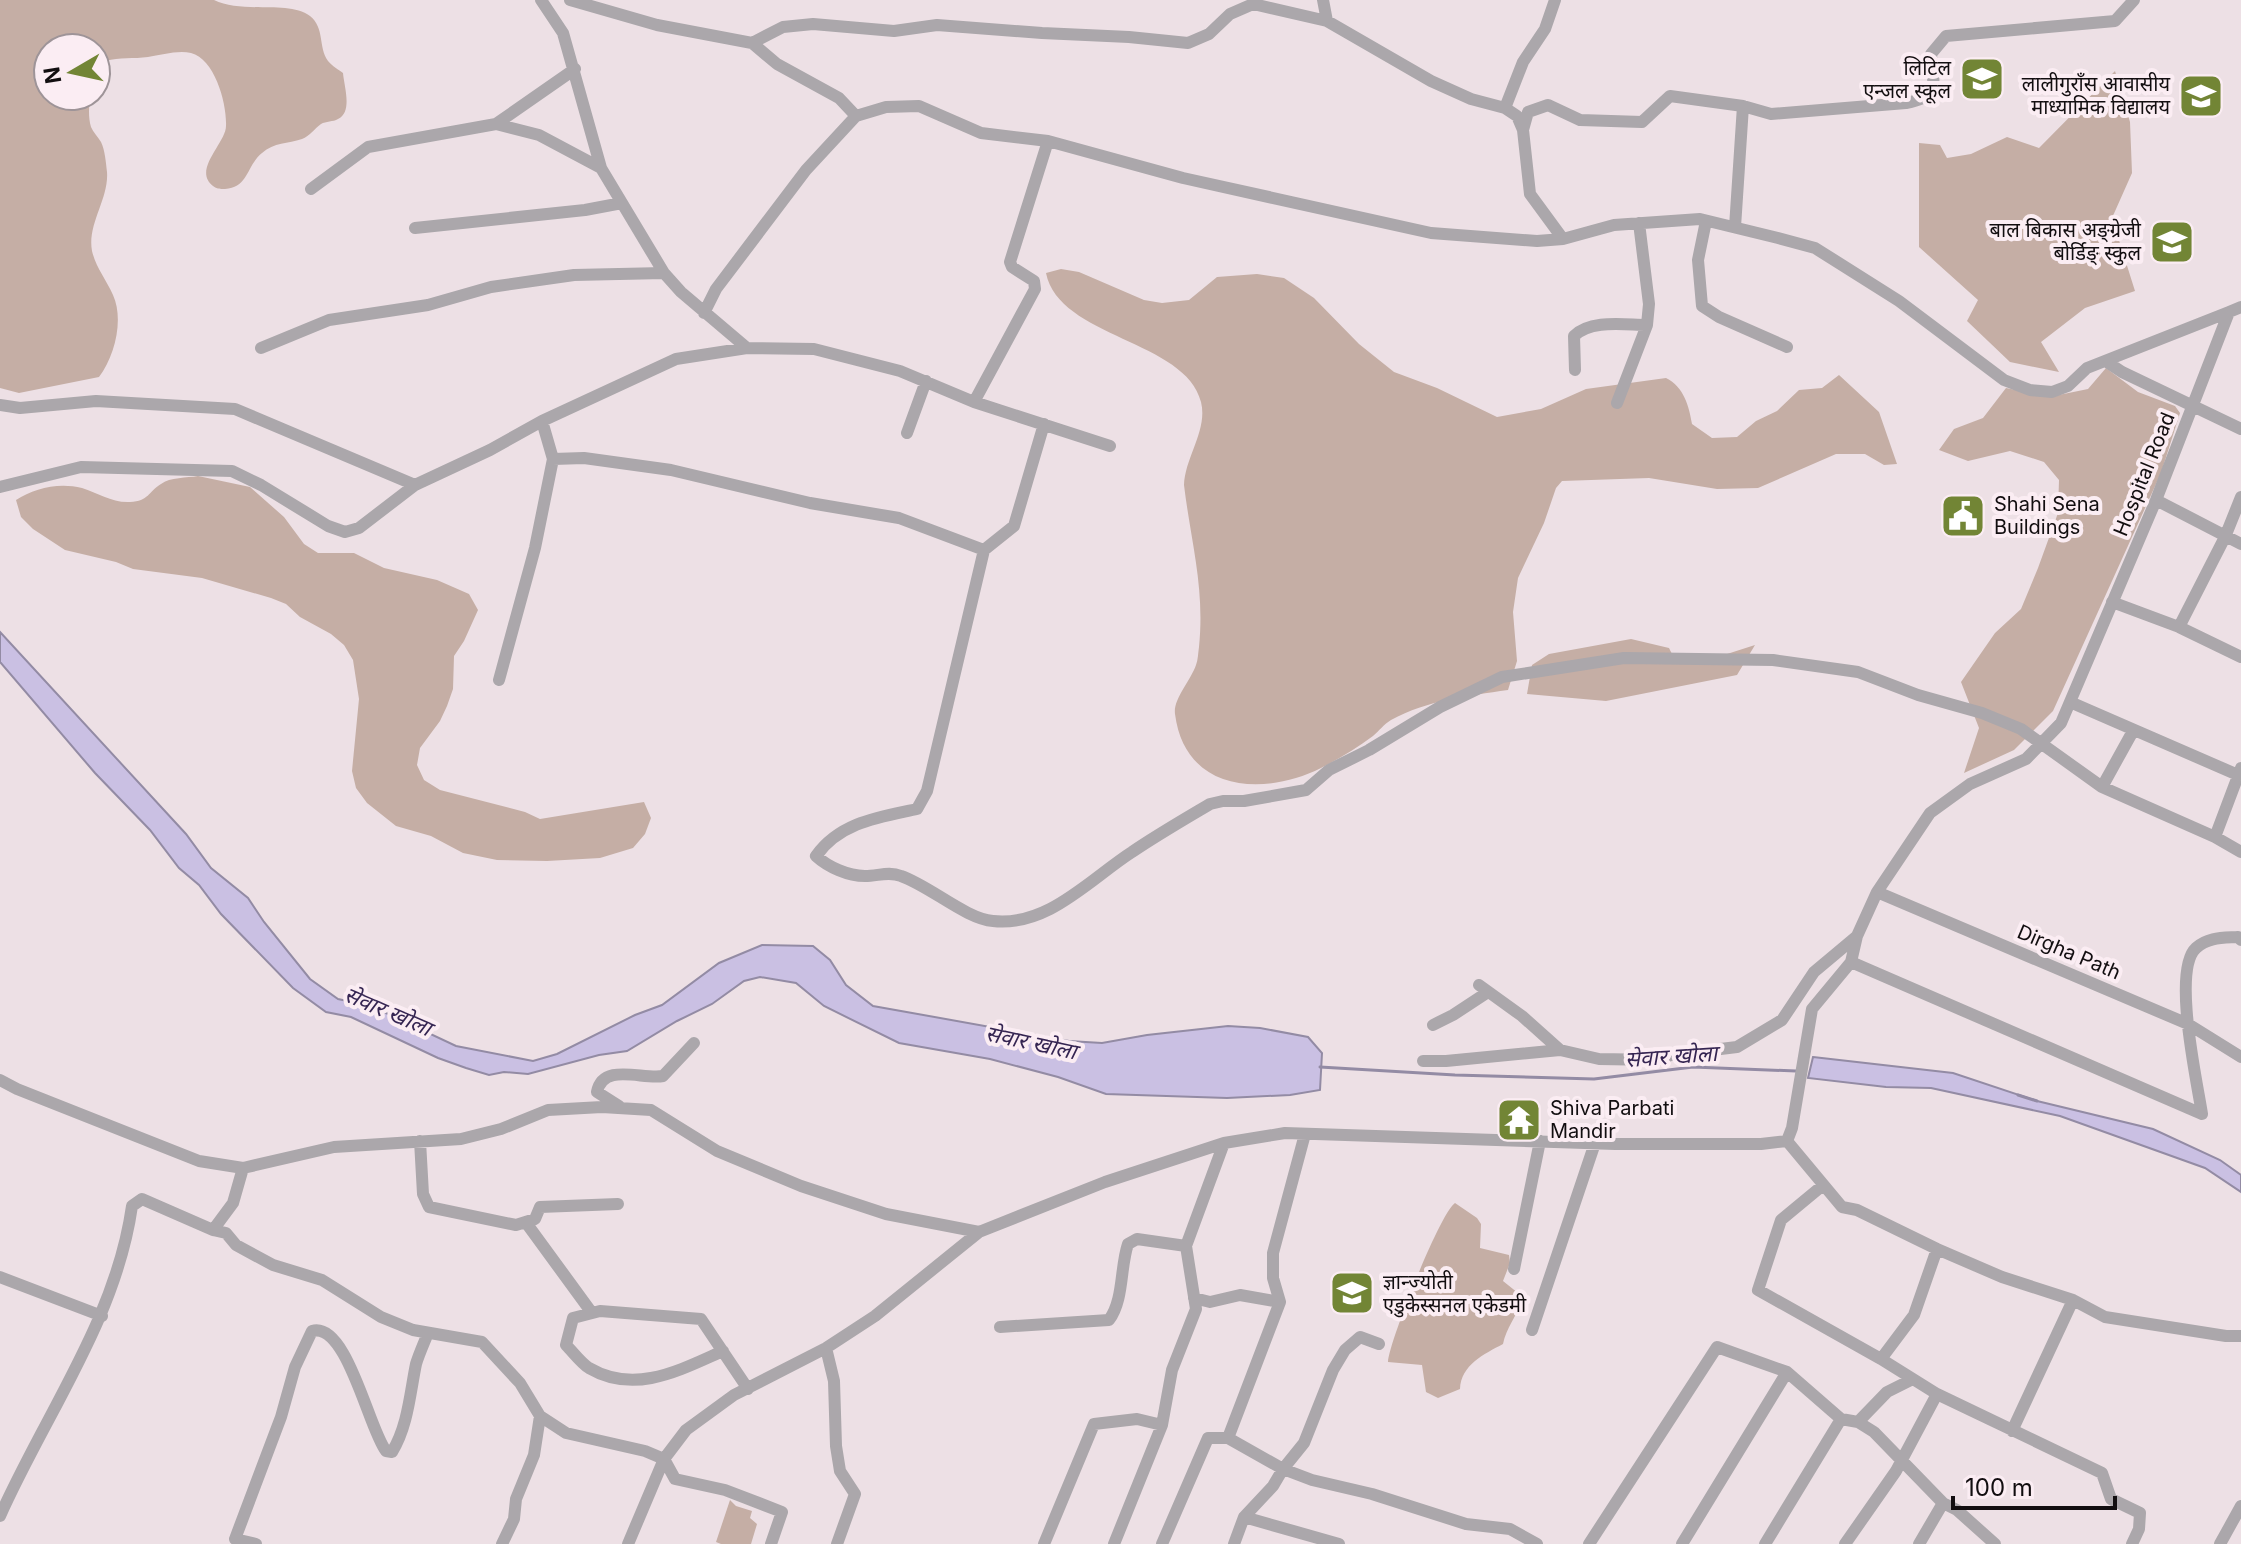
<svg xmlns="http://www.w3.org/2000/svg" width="2241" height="1544" viewBox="0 0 2241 1544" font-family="Inter,'Noto Sans Devanagari',sans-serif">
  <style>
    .green { fill: #c5aea5 }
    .water { fill: #cac0e3; stroke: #938ba4; stroke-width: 2 }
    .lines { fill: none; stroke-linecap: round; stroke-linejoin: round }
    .stream { stroke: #938ba4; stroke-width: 3 }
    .minor { stroke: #aba7ab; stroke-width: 12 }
    .labels { text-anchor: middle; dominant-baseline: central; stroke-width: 8; stroke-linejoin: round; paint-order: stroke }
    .poi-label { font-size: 20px; fill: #120e10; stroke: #fbedf3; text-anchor: end }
    .street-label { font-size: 20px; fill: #120e10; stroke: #fbedf3 }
    .water-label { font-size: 22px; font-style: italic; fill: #352552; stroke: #fbedf3 }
  </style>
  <rect width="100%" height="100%" fill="#ede0e5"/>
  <path class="green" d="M0 0H214C242 14 288 0 310 16 325 28 318 47 328 61 332 66 339 70 343 73 344 86 353 112 338 119 333 122 326 121 321 124 314 129 310 136 302 139 288 144 274 142 262 153 246 166 249 187 225 189 220 189 217 189 213 186 192 170 226 143 226 126 227 104 215 59 191 53 178 50 161 55 148 57 134 59 119 57 106 61L96 80V48H48V96H90C89 106 88 117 91 127 93 132 98 137 101 142 105 150 106 163 107 172 109 199 87 224 92 251 96 268 106 279 113 295 124 319 115 356 99 377L19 393 0 388Z
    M2115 71 2130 122 2132 173 2112 218 2135 291 2085 308 2041 342 2059 372 2010 362 1967 321 1978 300 1919 247V143L1940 145 1947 158 1971 154 2007 137 2039 148Z
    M1061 269 1079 272 1144 300 1162 303 1189 300 1217 277 1257 274 1284 278 1314 298 1359 344 1394 372 1437 388 1497 417 1541 409 1586 389 1666 378C1684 387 1689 406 1692 424L1712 438 1737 437 1756 421 1777 411 1799 390 1822 388 1839 375 1879 412 1897 464 1884 465 1865 454H1836L1758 488 1717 489 1649 478 1562 481 1556 488 1544 523 1518 578 1513 612 1517 661 1508 690C1467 696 1428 700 1391 720 1384 724 1379 731 1373 736 1357 748 1339 759 1321 768 1263 797 1185 792 1175 714 1173 699 1191 680 1196 665 1198 660 1198 653 1199 647 1205 587 1191 543 1184 485 1185 457 1208 430 1201 402 1186 340 1059 338 1046 273Z
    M2106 368 2138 392 2175 406 2180 413 2161 473 2053 711 2014 750 1964 773 1979 728 1961 682 1995 633 2021 609 2038 568 2058 513 2059 480 2044 462 2010 451 1968 461 1939 450 1954 429 1983 418 2006 388 2049 397 2088 389Z
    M198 476 250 487 284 517 304 544 318 553H354L384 568 437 580 469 594 478 610 464 641 454 656 453 689 447 706 440 721 420 748 417 765 424 780 440 790 525 812 540 819 644 802 651 818 645 834 633 848 600 858 547 861 497 860 463 853 431 836 396 826 367 803 356 788 352 771 359 699 353 660 344 645 331 634 300 617 286 604 271 598 202 578 133 569 116 562 65 550 33 529 21 517 16 500C34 488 59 482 82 488 98 493 112 503 130 502 149 501 148 492 161 484 170 477 187 478 198 476Z
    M1631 639 1669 648 1676 662 1727 654 1755 645 1737 675 1606 701 1527 694 1532 665 1549 654Z
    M1455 1203 1477 1218 1481 1224 1480 1248 1509 1255 1510 1263 1503 1281 1518 1293 1522 1300C1517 1316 1506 1328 1503 1344 1484 1354 1461 1365 1460 1389L1438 1398 1426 1392 1422 1365 1388 1362C1389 1342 1440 1213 1455 1203Z
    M730 1500 736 1506 752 1511 750 1518 757 1524 751 1544H721L716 1542Z"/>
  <path class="water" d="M0 632 186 834 211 868 248 898 264 922 310 979 338 999 371 1006 456 1046 533 1061 557 1054 635 1015 662 1005 719 963 762 945 813 946 830 960 846 985 873 1006 1069 1041 1102 1043 1147 1035 1228 1026 1260 1028 1308 1037 1322 1053 1320 1090 1290 1095 1227 1098 1106 1094 1058 1077 990 1059 899 1043 824 1006 796 983 760 977 744 981 712 1004 677 1021 627 1051 599 1055 528 1074 504 1072 489 1075 466 1068 438 1058 351 1017 326 1012 293 988 221 914 199 885 179 868 150 830 95 773 0 662Z
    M1813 1057 1953 1073 2037 1101 2153 1129 2220 1160 2241 1175V1192L2205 1168 2060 1116 1931 1088 1886 1087 1808 1078Z"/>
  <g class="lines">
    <path class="stream" d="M1320 1067 1455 1075 1594 1079 1693 1067 1796 1071
      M2018 1095 2037 1101"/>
    <path class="minor" d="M541 0 563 33 601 168 664 273 681 292 747 348
      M570 0 657 25 752 43 777 64 839 98 856 116
      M1323 0 1327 21
      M752 43 783 27 813 24 894 31 937 25 1042 33 1129 37 1188 43 1209 34 1230 14 1253 4 1327 21 1431 81 1471 99 1505 108 1517 116 1523 130 1530 194 1563 239
      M1505 108 1523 62 1545 29 1555 0
      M496 124 575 69
      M1523 130 1528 112 1548 105 1580 120 1642 122 1670 96 1743 106 1771 114 1906 103C1942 96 1933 87 1931 54L1946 36 2115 21 2134 0
      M311 189 368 147 496 124 539 135 601 168
      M1706 221 1698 260 1702 306 1719 317 1787 347
      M1735 227 1743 106
      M415 228 585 210 622 203
      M704 313 716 289 806 170 856 116 886 107 919 106 981 133 1048 141 1183 178 1431 233 1537 241 1563 239 1614 225 1700 219 1778 238 1815 248 1899 301 2004 380 2030 390 2052 392 2068 386 2087 368 2229 312
      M261 348 329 320 428 305 491 287 574 275 664 273
      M2107 362 2122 372 2241 429
      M1575 370 1574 336C1591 319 1625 325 1647 325
      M974 402 1035 289 1034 281 1012 267 1010 262 1048 141
      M1617 403 1647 325 1649 304 1639 223
      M0 405 20 408 96 401 235 409 415 485
      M1044 424 1014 526 984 550 927 791 917 809C880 817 840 822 816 856 828 867 848 876 865 876 878 876 889 871 901 876 930 886 966 919 993 921 1048 927 1090 879 1132 852 1157 835 1183 820 1210 804L1223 801H1244L1306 790 1329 770 1369 750 1440 707 1502 677 1624 658 1773 660 1858 672 1918 695 1982 713 2021 729 2102 787 2215 837 2241 852
      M907 433 926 381
      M553 459 584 458 671 470 810 503 899 518 984 550
      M0 487 81 467 232 471 261 485 328 526 345 532 359 528 415 485 490 450 542 421 676 359 747 348 814 349 900 371 974 402 1110 446
      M2156 500 2241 544
      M2112 602 2179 627 2241 657
      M2179 627 2225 537 2241 497
      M499 680 535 548 553 459 542 421
      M2070 702 2238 775
      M2102 787 2133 731
      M2215 837 2241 768
      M1877 892 2188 1024 2241 1057
      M1851 962 2202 1114C2197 1081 2172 970 2196 948 2208 937 2223 938 2238 937L2241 940
      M1479 985 1522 1016 1560 1050 1599 1059 1658 1060 1671 1055 1737 1047 1782 1020 1814 972 1857 936
      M1433 1025 1453 1015 1488 992
      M1423 1061H1446L1560 1050
      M0 1080 17 1089 199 1161 243 1168 334 1147 461 1139 501 1129 548 1110 602 1107 651 1110 717 1151 801 1186 886 1214 979 1232
      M619 1106 597 1092C603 1062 643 1080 663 1076L694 1043
      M420 1141 423 1194 429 1207 516 1225 535 1219 540 1207 618 1204
      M1787 1141 1842 1207 1857 1210 1937 1249 2002 1277 2073 1300 2105 1317 2226 1336H2241
      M1822 1186 1781 1220 1758 1290 1881 1359 1937 1394 2102 1473 2111 1499 2140 1513 2139 1529 2132 1544
      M527 1224 592 1313
      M213 1230 226 1233 236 1245 273 1265 322 1280 381 1317 413 1330 482 1342 520 1383 540 1416 566 1433 645 1451 664 1459 675 1479 725 1490 782 1512 771 1544
      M1186 1246 1224 1143
      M1514 1269 1540 1141
      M0 1277 102 1316
      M1194 1298 1210 1302 1240 1295 1280 1302 1228 1438
      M1280 1302 1273 1278V1253L1305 1134
      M1000 1327 1109 1320C1124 1300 1120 1267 1128 1244L1137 1239 1186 1246 1196 1309 1172 1370 1162 1425 1114 1544
      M1532 1330 1595 1143
      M826 1348 834 1381 836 1446 840 1471 855 1494 837 1544
      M723 1351C680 1370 635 1395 589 1368 581 1363 573 1352 566 1345L573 1318 600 1311 701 1319 748 1389
      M1881 1359 1914 1315 1937 1249
      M1858 1422 1887 1392 1913 1379
      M2012 1431 2073 1300
      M0 1516C46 1413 116 1319 132 1206L142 1199 213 1230 233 1203 243 1168
      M1244 1517 1339 1544
      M256 1544 235 1539 281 1417 295 1367 312 1331C347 1321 369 1430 386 1451L392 1452C408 1426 410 1393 416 1364 419 1354 424 1343 428 1333
      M502 1544 514 1519 516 1499 534 1455 540 1416
      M628 1544 664 1459 686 1430 734 1395 826 1348 875 1316 979 1232 1105 1182 1224 1143 1285 1133 1615 1144H1761L1787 1141 1792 1128 1812 1009 1851 962 1857 936 1877 892 1930 813 1970 784 2026 759 2061 723 2156 500 2229 312 2241 307
      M1044 1544 1094 1424 1137 1419 1162 1425
      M1162 1544 1208 1438H1228L1283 1469 1312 1480 1372 1494 1466 1524 1510 1529 1537 1544
      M1234 1544 1244 1517 1273 1486 1283 1469 1304 1443 1333 1370 1345 1350 1360 1337 1379 1344
      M1589 1544 1717 1347 1787 1372 1841 1419 1858 1422 1874 1432 1943 1503 1957 1510 1995 1544
      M1682 1544 1787 1372
      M1765 1544 1841 1419
      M1845 1544 1896 1471 1937 1394
      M1919 1544 1943 1503
      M2220 1544 2241 1506"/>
  </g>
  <defs>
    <g id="school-square" transform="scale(2.3)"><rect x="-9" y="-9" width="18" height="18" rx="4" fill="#728535" stroke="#fbedf3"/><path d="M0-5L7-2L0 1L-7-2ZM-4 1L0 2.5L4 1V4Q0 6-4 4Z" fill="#fff"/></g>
    <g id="civic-square" transform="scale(2.3)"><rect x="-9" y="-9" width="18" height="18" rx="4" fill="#728535" stroke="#fbedf3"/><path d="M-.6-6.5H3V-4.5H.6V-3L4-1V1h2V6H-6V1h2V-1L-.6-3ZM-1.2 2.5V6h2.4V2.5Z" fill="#fff"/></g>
    <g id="temple-square" transform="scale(2.3)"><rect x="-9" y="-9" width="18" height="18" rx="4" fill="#728535" stroke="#fbedf3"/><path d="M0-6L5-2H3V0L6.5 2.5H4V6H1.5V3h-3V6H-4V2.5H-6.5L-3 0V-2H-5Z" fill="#fff"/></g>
  </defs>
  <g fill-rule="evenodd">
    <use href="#school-square" x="1982" y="79"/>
    <use href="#school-square" x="2201" y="96"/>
    <use href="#school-square" x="2172" y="242"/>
    <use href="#civic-square" x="1963" y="516"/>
    <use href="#temple-square" x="1519" y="1120"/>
    <use href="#school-square" x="1352" y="1293"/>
  </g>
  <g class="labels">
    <g class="poi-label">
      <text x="1951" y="68">लिटिल<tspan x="1951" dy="23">एन्जल स्कूल</tspan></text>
      <text x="2170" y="84">लालीगुराँस आवासीय<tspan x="2170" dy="23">माध्यामिक विद्यालय</tspan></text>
      <text x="2141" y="230">बाल बिकास अङ्ग्रेजी<tspan x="2141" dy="23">बोर्डिङ् स्कुल</tspan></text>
      <text x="1994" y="504" text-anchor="start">Shahi Sena<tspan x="1994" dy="23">Buildings</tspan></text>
      <text x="1550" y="1108" text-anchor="start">Shiva Parbati<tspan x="1550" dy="23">Mandir</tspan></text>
      <text x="1383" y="1282" text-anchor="start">ज्ञान्ज्योती<tspan x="1383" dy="23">एडुकेस्सनल एकेडमी</tspan></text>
    </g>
    <g class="street-label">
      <text transform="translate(2144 474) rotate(-68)">Hospital Road</text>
      <text transform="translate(2069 952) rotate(23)">Dirgha Path</text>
    </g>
    <g class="water-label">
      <text transform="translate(388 1011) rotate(23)">सेवार खोला</text>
      <text transform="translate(1031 1042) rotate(12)">सेवार खोला</text>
      <text transform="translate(1671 1056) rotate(-4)">सेवार खोला</text>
    </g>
  </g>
  <g transform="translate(72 72) rotate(261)"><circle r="38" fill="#fbedf3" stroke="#9e9498" stroke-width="2"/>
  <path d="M0-6L14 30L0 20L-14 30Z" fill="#728535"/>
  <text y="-12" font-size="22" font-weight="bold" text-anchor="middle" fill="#120e10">N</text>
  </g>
  <path d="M1953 1496v12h162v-12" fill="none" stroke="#120e10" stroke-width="4"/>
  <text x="1965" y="1496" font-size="24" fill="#120e10" stroke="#fbedf3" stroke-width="6" paint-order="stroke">100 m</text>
</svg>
